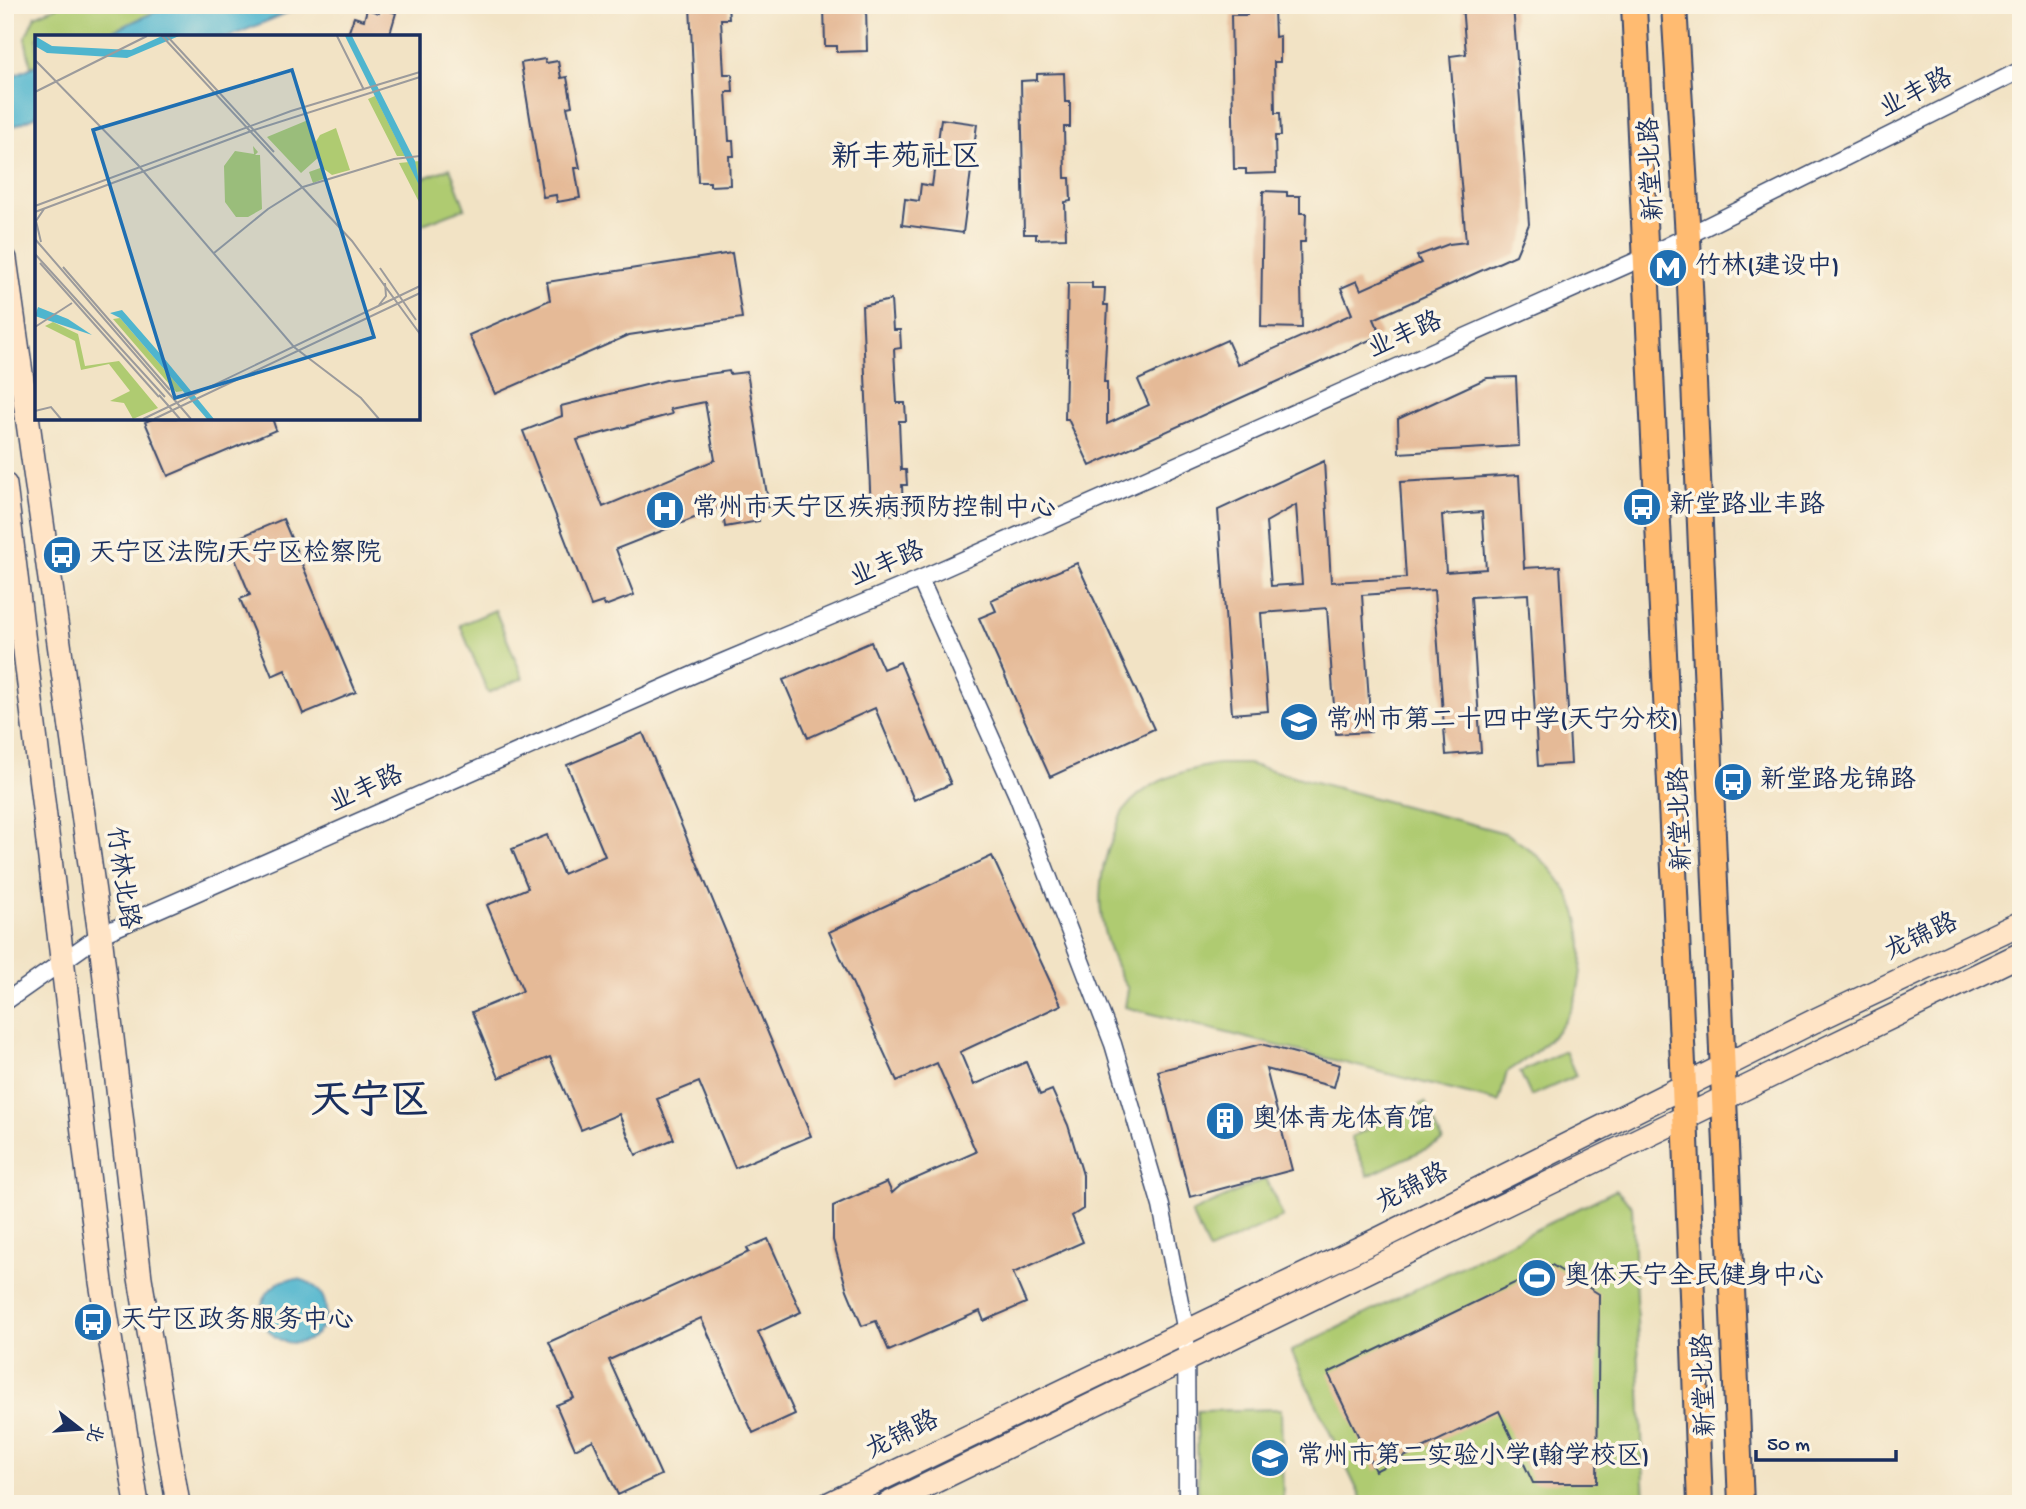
<svg xmlns="http://www.w3.org/2000/svg" width="2026" height="1509" viewBox="0 0 2026 1509" font-family="'Gochi Hand','LXGW WenKai TC',sans-serif">
  <style>
    .green { fill: #afcb71; stroke: #657d68; stroke-width: 2 }
    .water { fill: #4fb5ce; stroke: #357296; stroke-width: 2 }
    .building { fill: #e5ba97; fill-rule: evenodd }
    .lines { fill: none; stroke-linecap: round; stroke-linejoin: round }
    .minor-casing { stroke: #3b4a6d; stroke-width: 19 }
    .secondary-casing { stroke: #3b4a6d; stroke-width: 26 }
    .primary-casing { stroke: #3b4a6d; stroke-width: 28 }
    .minor { stroke: #fff; stroke-width: 16 }
    .secondary { stroke: #ffe4c6; stroke-width: 23 }
    .primary { stroke: #ffbb71; stroke-width: 24 }
    .labels { text-anchor: middle; dominant-baseline: central; stroke-width: 7; stroke-linejoin: round; paint-order: stroke }
    .street-label { font-size: 26px; fill: #1b2f5e; stroke: #fcf5e5 }
    .poi-label { font-size: 26px; fill: #1b2f5e; stroke: #fcf5e5; text-anchor: start }
    .quarter-label { font-size: 30px; fill: #1b2f5e; stroke: #fcf5e5 }
    .town-label { font-size: 40px; font-weight: bold; fill: #1b2f5e; stroke: #fcf5e5 }
    .inset-road { fill: none; stroke: #9c9b9c; stroke-width: 2 }
    .view { fill: #1f6fb2; fill-opacity: 0.15; stroke: #1f6fb2; stroke-width: 3.5 }
    .inset-edge { fill: none; stroke: #1b2f5e; stroke-width: 3.5 }
  </style>
  <rect width="100%" height="100%" fill="#fcf5e5"/>
  <filter id="ink" filterUnits="userSpaceOnUse"><feTurbulence type="fractalNoise" baseFrequency=".0143" numOctaves="2"/><feDisplacementMap in="SourceGraphic" scale="14" xChannelSelector="R" yChannelSelector="G"/><feConvolveMatrix kernelMatrix="1 2 1 2 8 2 1 2 1" color-interpolation-filters="sRGB"/></filter>
  <filter id="wash" filterUnits="userSpaceOnUse"><feTurbulence type="fractalNoise" baseFrequency=".00686" numOctaves="4" result="noise"/><feDisplacementMap in="SourceGraphic" scale="28" xChannelSelector="R" yChannelSelector="G"/><feGaussianBlur stdDeviation="1.57" result="paint"/><feColorMatrix in="noise" values="0 0 0 0 0 0 0 0 0 0 0 0 0 0 0 0 0 1.4 0 .05"/><feComposite in="paint" operator="in"/></filter>
  <g filter="url(#wash)">
    <rect width="100%" height="100%" fill="#f2e3c5"/>
    <path class="green" d="M61 5H170L100 37H37V65L31 67 25 38 35 16Z
      M450 168 465 208 418 226V180Z
      M495 610 523 678 488 693 460 625Z
      M1219 764H1248L1505 833C1553 861 1584 899 1582 957 1581 975 1579 993 1571 1009 1559 1036 1531 1057 1507 1072L1499 1102 1125 1007 1128 989C1099 940 1090 888 1114 835 1117 827 1119 817 1124 810 1146 781 1186 769 1219 764Z
      M1565 1051 1576 1076 1531 1096 1520 1072Z
      M1425 1102 1443 1141 1368 1176 1351 1137Z
      M1266 1178 1283 1217 1209 1251 1191 1213Z
      M1616 1190 1632 1206 1645 1504H1364L1291 1351Z
      M1281 1409 1283 1504H1198L1197 1411Z"/>
    <path class="water" d="M170 5H306L229 37H100Z
      M37 65V116L5 130V79Z
      M262 1311a32 32 0 1 1 64 0a32 32 0 1 1-64 0Z"/>
    <g id="blocks">
      <path class="building" d="M690 5H728L729 19H721L724 74H732L733 92H726L729 141H733L734 156H729L730 185 710 186V182H698Z
        M824 5H866L867 51 837 52V46H825Z
        M1462 5H1513L1529 224 1516 255 1374 319 1381 335 1090 466 1068 419H1065L1068 283H1092V288H1105L1104 305H1108L1104 382H1107V424L1149 405 1138 380 1227 340 1238 365 1352 314 1341 288 1357 281 1361 290 1421 263 1417 256 1449 244 1466 242 1450 56 1466 54Z
        M381 8 396 13 389 37H347L354 17 364 20 367 9 379 13Z
        M1274 8 1275 37 1280 36V62H1274L1275 113H1280L1281 136H1275L1276 173 1246 174V169H1234L1231 15H1247V9Z
        M545 59 546 63 558 61 561 78 567 77 572 106 567 107 580 168H575L580 198 557 202 556 195 543 197 521 63Z
        M1064 73 1065 102H1070V127H1064L1065 178H1070L1071 201 1065 202 1066 238 1036 239V234H1024L1021 81 1037 80V74Z
        M941 119 977 124 963 233 902 225 905 199 919 201 921 184 932 186Z
        M1263 191 1287 192V196H1300V213H1306L1305 242H1300L1302 328 1261 327Z
        M732 253 742 318 629 335 495 394 469 335 550 300 547 282Z
        M891 300 893 330H900L901 348 894 349 897 403H905L906 421H899L901 470H906L907 485H902L903 514 883 515V511H871L862 306Z
        M729 371 730 374 747 372 769 507 756 509 759 521 725 527 722 507 616 549 634 595 605 606 603 602 591 606 523 431 562 416 561 406 666 380ZM705 402 715 460 603 507 577 440 672 414 670 409Z
        M1516 377 1519 446 1399 453 1398 419 1487 378Z
        M154 418H272L276 430 168 476 145 422Z
        M1324 461 1331 582 1406 578 1400 482 1519 475 1524 568 1560 566 1571 764 1538 766 1528 594 1471 597 1481 752 1446 755 1434 590 1362 595 1371 732 1336 734 1327 608 1261 613 1268 711 1232 714 1218 510ZM1296 505 1302 584 1271 586 1266 522ZM1482 512 1486 569 1446 572 1442 515Z
        M283 519 356 692 303 714 285 670 272 676 240 599 250 595 228 542Z
        M1077 563 1154 729 1050 777 979 618 996 611 991 600Z
        M871 642 883 669 900 662 951 784 914 800 875 708 808 738 783 680Z
        M643 733 811 1136 735 1168 699 1082 657 1099 674 1139 636 1155 619 1114 581 1130 550 1057 499 1078 472 1012 523 991 487 905 528 888 512 849 547 835 563 874 605 856 567 765Z
        M992 856 1061 1005 960 1052 974 1085 1026 1062 1040 1095 1052 1090 1068 1125 1083 1175V1209L1072 1216 1083 1242 1013 1273 1026 1303 984 1321 980 1311 889 1351 876 1321 862 1326 847 1290 833 1240V1206L887 1182 892 1193 901 1185 976 1152 937 1063 897 1081 829 932Z
        M1261 1044 1340 1065 1334 1087 1266 1069 1292 1170 1190 1197 1158 1071Z
        M768 1239 801 1312 758 1332 795 1414 753 1433 701 1318 609 1360 661 1475 618 1495 593 1440 575 1449 556 1405 574 1398 549 1342 749 1252 747 1248Z
        M1552 1265 1599 1294 1597 1483H1533L1499 1411 1375 1471 1328 1373Z"/>
    </g>
  </g>
  <g filter="url(#ink)">
    <use href="#blocks" fill-opacity="0" stroke="#3b4a6d" stroke-width="2"/>
    <g class="lines">
      <g class="minor-casing">
        <path id="minor" d="M920 579 1017 795 1113 1044 1161 1206 1186 1332 1187 1504
          M5 1002 100 935 713 666 920 579 1645 257 2021 70"/>
      </g>
      <g class="secondary-casing">
        <path id="secondary" d="M5 259 100 935 140 1278 178 1504
          M5 485 101 1282 137 1504
          M829 1504 1381 1238 1814 1021 2021 923
          M888 1504 2021 954"/>
      </g>
      <g class="primary-casing">
        <path id="primary" d="M1634 5 1684 1086 1700 1504
          M1674 5 1688 238 1741 1504"/>
      </g>
      <use href="#minor" class="minor"/>
      <use href="#secondary" class="secondary"/>
      <use href="#primary" class="primary"/>
    </g>
  </g>
  <defs>
    <g id="metro-disc" transform="scale(2.0125)"><circle r="9.5" fill="#1f6fb2" stroke="#fcf5e5"/><path d="M-5.5 5V-5H-3L0 0L3-5H5.5V5H3V-.5L0 4L-3-.5V5Z" fill="#fff"/></g>
    <g id="bus-disc" transform="scale(2.0125)"><circle r="9.5" fill="#1f6fb2" stroke="#fcf5e5"/><path d="M-5-6H5V4H4V6H2V4H-2V6H-4V4H-5ZM-3.5-4V0h7V-4ZM-3.5 1.2v1.5H-2V1.2ZM2 1.2v1.5H3.5V1.2Z" fill="#fff"/></g>
    <g id="hospital-disc" transform="scale(2.0125)"><circle r="9.5" fill="#1f6fb2" stroke="#fcf5e5"/><path d="M-5-5h3v3.5h4V-5h3V5h-3V1.5h-4V5h-3Z" fill="#fff"/></g>
    <g id="school-disc" transform="scale(2.0125)"><circle r="9.5" fill="#1f6fb2" stroke="#fcf5e5"/><path d="M0-5L7-2L0 1L-7-2ZM-4 1L0 2.5L4 1V4Q0 6-4 4Z" fill="#fff"/></g>
    <g id="building-disc" transform="scale(2.0125)"><circle r="9.5" fill="#1f6fb2" stroke="#fcf5e5"/><path d="M-4-6H4V6H1V3H-1V6H-4ZM-2.5-4.3h1.7v1.8h-1.7ZM.8-4.3h1.7v1.8H.8ZM-2.5-1h1.7V.8h-1.7ZM.8-1h1.7V.8H.8Z" fill="#fff"/></g>
    <g id="stadium-disc" transform="scale(2.0125)"><circle r="9.5" fill="#1f6fb2" stroke="#fcf5e5"/><path d="M0-5a6.5 5 0 1 0 0 10a6.5 5 0 1 0 0-10ZM-3.5-1.8h7v3.6h-7Z" fill="#fff"/></g>
  </defs>
  <g fill-rule="evenodd">
    <use href="#metro-disc" x="1668" y="268"/>
    <use href="#bus-disc" x="1642" y="507"/>
    <use href="#hospital-disc" x="665" y="510"/>
    <use href="#bus-disc" x="62" y="555"/>
    <use href="#school-disc" x="1299" y="722"/>
    <use href="#bus-disc" x="1733" y="782"/>
    <use href="#building-disc" x="1225" y="1121"/>
    <use href="#stadium-disc" x="1537" y="1278"/>
    <use href="#bus-disc" x="93" y="1322"/>
    <use href="#school-disc" x="1270" y="1458"/>
  </g>
  <g class="labels">
    <g class="street-label">
      <text transform="translate(1917 95) rotate(-27)">业丰路</text>
      <text transform="translate(1654 169) rotate(-93)">新堂北路</text>
      <text transform="translate(1406 337) rotate(-24)">业丰路</text>
      <text transform="translate(888 566) rotate(-23)">业丰路</text>
      <text transform="translate(367 791) rotate(-24)">业丰路</text>
      <text transform="translate(1683 819) rotate(-92)">新堂北路</text>
      <text transform="translate(120 878) rotate(82)">竹林北路</text>
      <text transform="translate(1922 939) rotate(-25)">龙锦路</text>
      <text transform="translate(1413 1190) rotate(-27)">龙锦路</text>
      <text transform="translate(1707 1385) rotate(-92)">新堂北路</text>
      <text transform="translate(903 1437) rotate(-26)">龙锦路</text>
    </g>
    <g class="poi-label">
      <text x="1695" y="268">竹林(建设中)</text>
      <text x="1669" y="507">新堂路业丰路</text>
      <text x="692" y="510">常州市天宁区疾病预防控制中心</text>
      <text x="89" y="555">天宁区法院/天宁区检察院</text>
      <text x="1326" y="722">常州市第二十四中学(天宁分校)</text>
      <text x="1760" y="782">新堂路龙锦路</text>
      <text x="1252" y="1121">奥体青龙体育馆</text>
      <text x="1564" y="1278">奥体天宁全民健身中心</text>
      <text x="120" y="1322">天宁区政务服务中心</text>
      <text x="1297" y="1458">常州市第二实验小学(翰学校区)</text>
    </g>
    <g class="quarter-label">
      <text x="906" y="159">新丰苑社区</text>
    </g>
    <g class="town-label">
      <text x="370" y="1104">天宁区</text>
    </g>
  </g>
  <g transform="translate(35 35)">
    <rect width="385" height="385" fill="#f2e3c5"/>
    <path d="M340 61 370 121H362L333 64ZM273 85 280 108 285 100 301 93 315 135 297 140 289 134 291 143 278 148 274 137 288 132 285 121 266 138 232 102ZM218 111 223 117 220 120H225L227 174 213 182H201L190 167 189 131 200 116 219 119ZM385 126V169L364 128ZM85 283 148 356 141 357 78 284ZM18 287 43 299 50 331 84 326 123 373 98 384 89 368 75 366 95 356 74 329 46 335 40 306 10 291Z" fill="#afcb71"/>
    <path d="M0 1 17 11 96 15 127 1H144L92 23 12 18 0 11ZM310 1H317L380 126 385 152ZM3 272 33 284 57 300 0 281ZM87 275 128 322 179 384H172L85 283 75 278Z" fill="#4fb5ce"/>
    <path class="inset-road" d="M127 1 317 206 385 299M132 1 239 117M302 1 329 55M0 25 103 130 259 312 326 363 344 384M0 57 112 1M0 171 256 76 385 37M0 177 219 95 385 42M0 204 156 384M6 207 1 186 9 174M179 218 233 174 268 152 359 124 385 121M0 219 130 362M5 228 124 362M28 232 135 355M345 233 381 285M344 270 351 261 350 248M0 292 37 268M124 360 145 384M0 376 16 372 26 384M108 384 385 251M119 384 385 258"/>
    <path class="view" d="M257 35 339 302 140 363 58 95Z"/>
    <rect width="385" height="385" class="inset-edge"/>
  </g>
  <rect width="2026" height="1509" fill="none" stroke="#fcf5e5" stroke-width="28"/>
  <g transform="translate(80 1429) rotate(107)" stroke="#fcf5e5" stroke-width="5" paint-order="stroke">
  <path d="M0-5L12 26L0 18L-12 26Z" fill="#1b2f5e"/>
  <text y="-10" font-size="19" font-weight="bold" text-anchor="middle" fill="#1b2f5e">北</text>
  </g>
  <path d="M1756 1450v10h140v-10" fill="none" stroke="#1b2f5e" stroke-width="3.5"/>
  <text x="1767" y="1450" font-size="21" fill="#1b2f5e" stroke="#fcf5e5" stroke-width="5" paint-order="stroke">50 m</text>
</svg>
